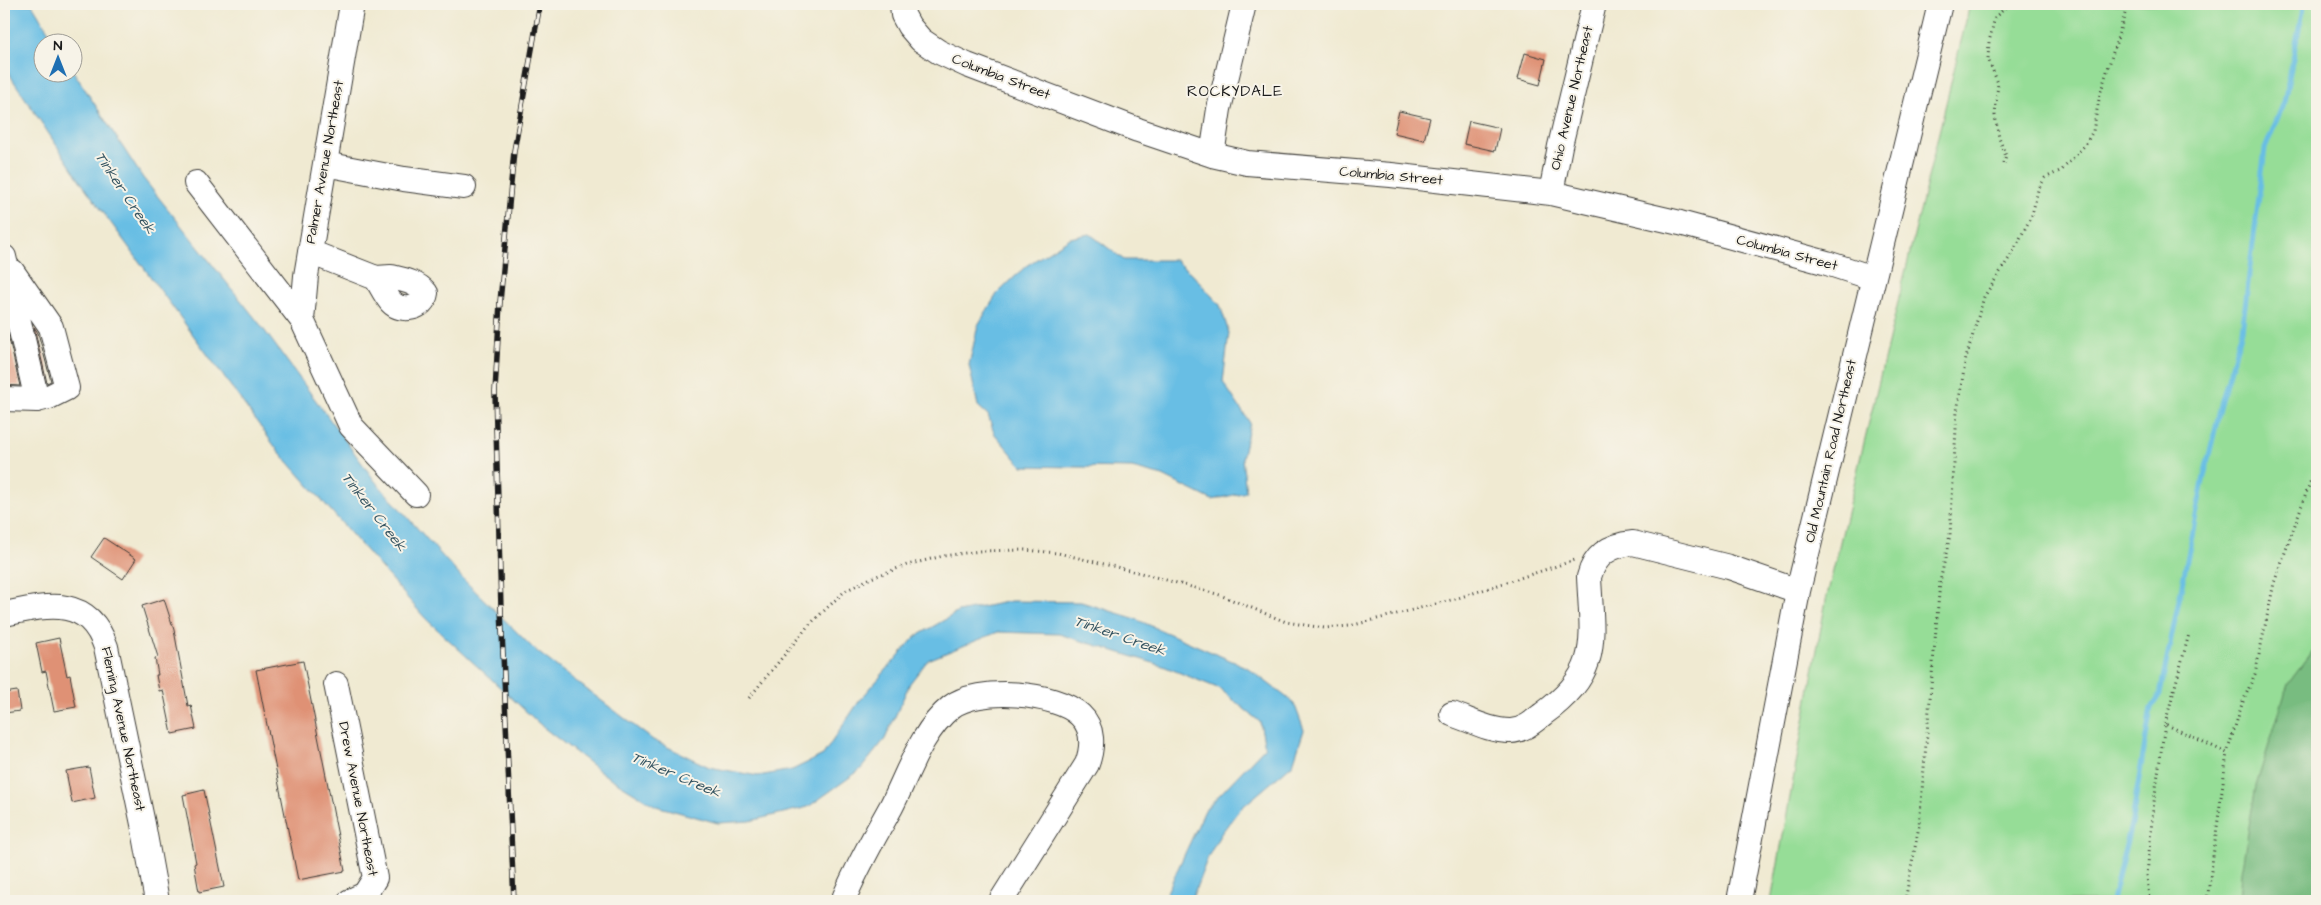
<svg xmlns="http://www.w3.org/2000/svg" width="2321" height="905" viewBox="0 0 2321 905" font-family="'Architects Daughter',sans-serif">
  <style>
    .green { fill: #96dd97; stroke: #597c5a }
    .forest { fill: #78bc80; stroke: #4a6c4e }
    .water { fill: #67bee4; stroke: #426d80 }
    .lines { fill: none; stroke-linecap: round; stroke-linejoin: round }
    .stream { stroke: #67bee4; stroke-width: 5 }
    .building { fill: #df9174 }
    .minor-casing { stroke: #3c3b37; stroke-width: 26 }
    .path { stroke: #3c3b37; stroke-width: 3; stroke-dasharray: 1 4; stroke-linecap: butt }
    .minor { stroke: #fff; stroke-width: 24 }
    .rail-casing { stroke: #1c1c1c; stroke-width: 5.5 }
    .rail { stroke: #f7f3e8; stroke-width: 4; stroke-dasharray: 11; stroke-linecap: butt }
    .labels { text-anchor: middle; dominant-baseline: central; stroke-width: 4; stroke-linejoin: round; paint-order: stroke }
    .street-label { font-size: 14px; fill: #1c1c1c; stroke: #f7f3e8 }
    .neighbourhood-label { font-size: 15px; letter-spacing: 1px; fill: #1c1c1c; stroke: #f7f3e8 }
    .water-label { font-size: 15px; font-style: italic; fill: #365562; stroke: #f7f3e8 }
  </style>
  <rect width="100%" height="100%" fill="#f7f3e8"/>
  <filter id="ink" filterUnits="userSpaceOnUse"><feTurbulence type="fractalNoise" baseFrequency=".02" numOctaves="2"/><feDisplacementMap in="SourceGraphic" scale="10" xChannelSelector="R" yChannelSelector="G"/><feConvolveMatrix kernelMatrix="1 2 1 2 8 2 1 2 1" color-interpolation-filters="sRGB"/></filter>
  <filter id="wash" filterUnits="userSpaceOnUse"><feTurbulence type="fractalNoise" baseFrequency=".0096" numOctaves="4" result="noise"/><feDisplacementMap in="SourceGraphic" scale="20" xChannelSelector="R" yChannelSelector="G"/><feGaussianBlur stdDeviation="1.12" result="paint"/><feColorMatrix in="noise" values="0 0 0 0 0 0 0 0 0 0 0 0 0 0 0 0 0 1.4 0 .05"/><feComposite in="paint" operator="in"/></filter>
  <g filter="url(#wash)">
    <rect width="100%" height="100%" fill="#f0ead2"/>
    <path class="green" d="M1970 4H2317V901H1771L1826 600Z"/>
    <path class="forest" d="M2317 645V901H2239L2241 872 2256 786 2288 684Z"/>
    <path class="water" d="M4 4H32L55 42H42V72L73 71 143 178 259 323 375 481 462 578 535 650 653 740 709 767 758 776 792 770 823 755 860 700 915 637 958 612 1011 601 1081 602 1133 618 1248 668 1294 703 1304 730 1293 764 1239 810 1220 835 1208 857 1191 901H1163L1205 810 1265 747 1260 722 1220 689 1163 666 1059 634 998 632 928 660 910 683 885 739 860 770 808 807 750 821 718 823 656 806 605 775 544 728 425 618 276 448 81 182 13 80 4 64Z
      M1090 234 1124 260H1175L1192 274 1220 305 1229 333 1223 382 1250 423 1242 458 1246 492 1212 500 1163 476 1132 468 1022 466 994 433 988 415 978 406 969 365 978 325 997 294 1026 266 1070 238Z"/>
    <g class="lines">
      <path class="stream" d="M2112 901 2132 820 2151 708 2160 694 2203 481 2222 400 2242 330 2265 149 2284 102 2304 4"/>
    </g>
    <g id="blocks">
      <path class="building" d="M1525 53 1546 59 1540 85 1518 79Z
        M1399 111 1430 118 1424 140 1394 133Z
        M1469 121 1500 128 1495 151 1464 144Z
        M4 317 20 386 4 385Z
        M34 327 38 333 51 381 47 383Z
        M104 538 136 559 123 579 91 557Z
        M164 599 174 630 188 706 191 705 196 729 172 734 163 690 159 691 156 675H158L155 658 158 657 142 606Z
        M59 638 67 676 70 675 76 707 54 711 46 671 42 672 36 643Z
        M303 661 345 871 298 880 256 670Z
        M17 691 20 711 4 713V693Z
        M89 767 95 798 72 803 66 771Z
        M204 790 224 887 199 892 194 864 196 863 183 795Z"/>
    </g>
  </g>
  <g filter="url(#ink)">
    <use href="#blocks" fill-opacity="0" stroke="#3c3b37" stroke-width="1"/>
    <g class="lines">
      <g class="minor-casing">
        <path id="minor" d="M902 4 903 15 909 26 921 40 939 52 967 65 1138 130 1212 155 1247 163 1391 175 1551 193 1680 223 1827 263 1873 278
          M1212 155 1219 109 1244 4
          M325 164 404 179 464 187
          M196 183 302 320 351 426 416 494
          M1551 193 1560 146 1594 4
          M310 252 376 278
          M4 257 37 400 4 399
          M12 271 51 327 67 388 49 397 37 400
          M391 277C404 280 417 282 426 293 424 309 401 313 391 302 385 295 381 286 376 278Z
          M302 320 306 276 352 4
          M4 614C48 605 88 595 106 647L143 824 157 901
          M336 684 375 878 365 894 350 901
          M1452 714C1470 720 1490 731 1510 731 1523 731 1533 722 1543 714 1602 672 1592 641 1589 577 1595 554 1611 545 1633 543L1729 567 1798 591
          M843 901C856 868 874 838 891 807 908 774 921 731 951 707 977 686 1056 692 1080 715 1094 728 1093 747 1087 764L1001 901
          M1739 901 1798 591 1940 4"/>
      </g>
      <path class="path" d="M2311 4 2317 5
        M2004 164 2006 156 1999 138 1995 115 1998 83 1988 59 1989 42 1995 17 2010 4
        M749 698 808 626 845 591 871 578 907 565 943 556 980 551 1025 550 1058 553 1141 573 1220 595 1286 622 1324 628 1350 626 1455 599 1575 560
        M2165 724 2189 634
        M1905 901 1919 826 1940 582 1950 535 1957 411 1966 358 1984 297 2013 252 2032 215 2038 190 2045 178 2062 170 2085 145 2093 131 2100 94 2128 4
        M2149 901 2147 875 2153 809 2165 724 2227 753 2242 704 2255 674 2274 583 2317 463
        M2207 901 2227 753"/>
      <use href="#minor" class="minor"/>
      <g class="rail-casing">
        <path id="rail" d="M514 901 501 609 495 392 500 302 514 151 540 4"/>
      </g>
      <use href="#rail" class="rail"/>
    </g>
  </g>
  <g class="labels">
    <g class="street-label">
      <text transform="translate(1001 77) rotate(21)">Columbia Street</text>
      <text transform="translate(1572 98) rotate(-77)">Ohio Avenue Northeast</text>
      <text transform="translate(325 162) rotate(-80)">Palmer Avenue Northeast</text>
      <text transform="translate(1391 176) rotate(5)">Columbia Street</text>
      <text transform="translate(1787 253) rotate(15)">Columbia Street</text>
      <text transform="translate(1831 451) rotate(-77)">Old Mountain Road Northeast</text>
      <text transform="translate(123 729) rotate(78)">Fleming Avenue Northeast</text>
      <text transform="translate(358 799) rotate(79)">Drew Avenue Northeast</text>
    </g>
    <g class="neighbourhood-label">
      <text x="1235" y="91">ROCKYDALE</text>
    </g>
    <g class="water-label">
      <text transform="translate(125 193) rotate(56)">Tinker Creek</text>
      <text transform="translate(374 512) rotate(52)">Tinker Creek</text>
      <text transform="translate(1120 636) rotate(19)">Tinker Creek</text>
      <text transform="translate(676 775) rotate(23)">Tinker Creek</text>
    </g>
  </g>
  <rect width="2321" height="905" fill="none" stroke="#f7f3e8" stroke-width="20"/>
  <g transform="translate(58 58)"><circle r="24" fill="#f7f3e8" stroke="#9f9d96"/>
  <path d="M0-4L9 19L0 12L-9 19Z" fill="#1f6fb2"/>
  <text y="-8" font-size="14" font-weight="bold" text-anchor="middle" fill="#1c1c1c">N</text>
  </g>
</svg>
